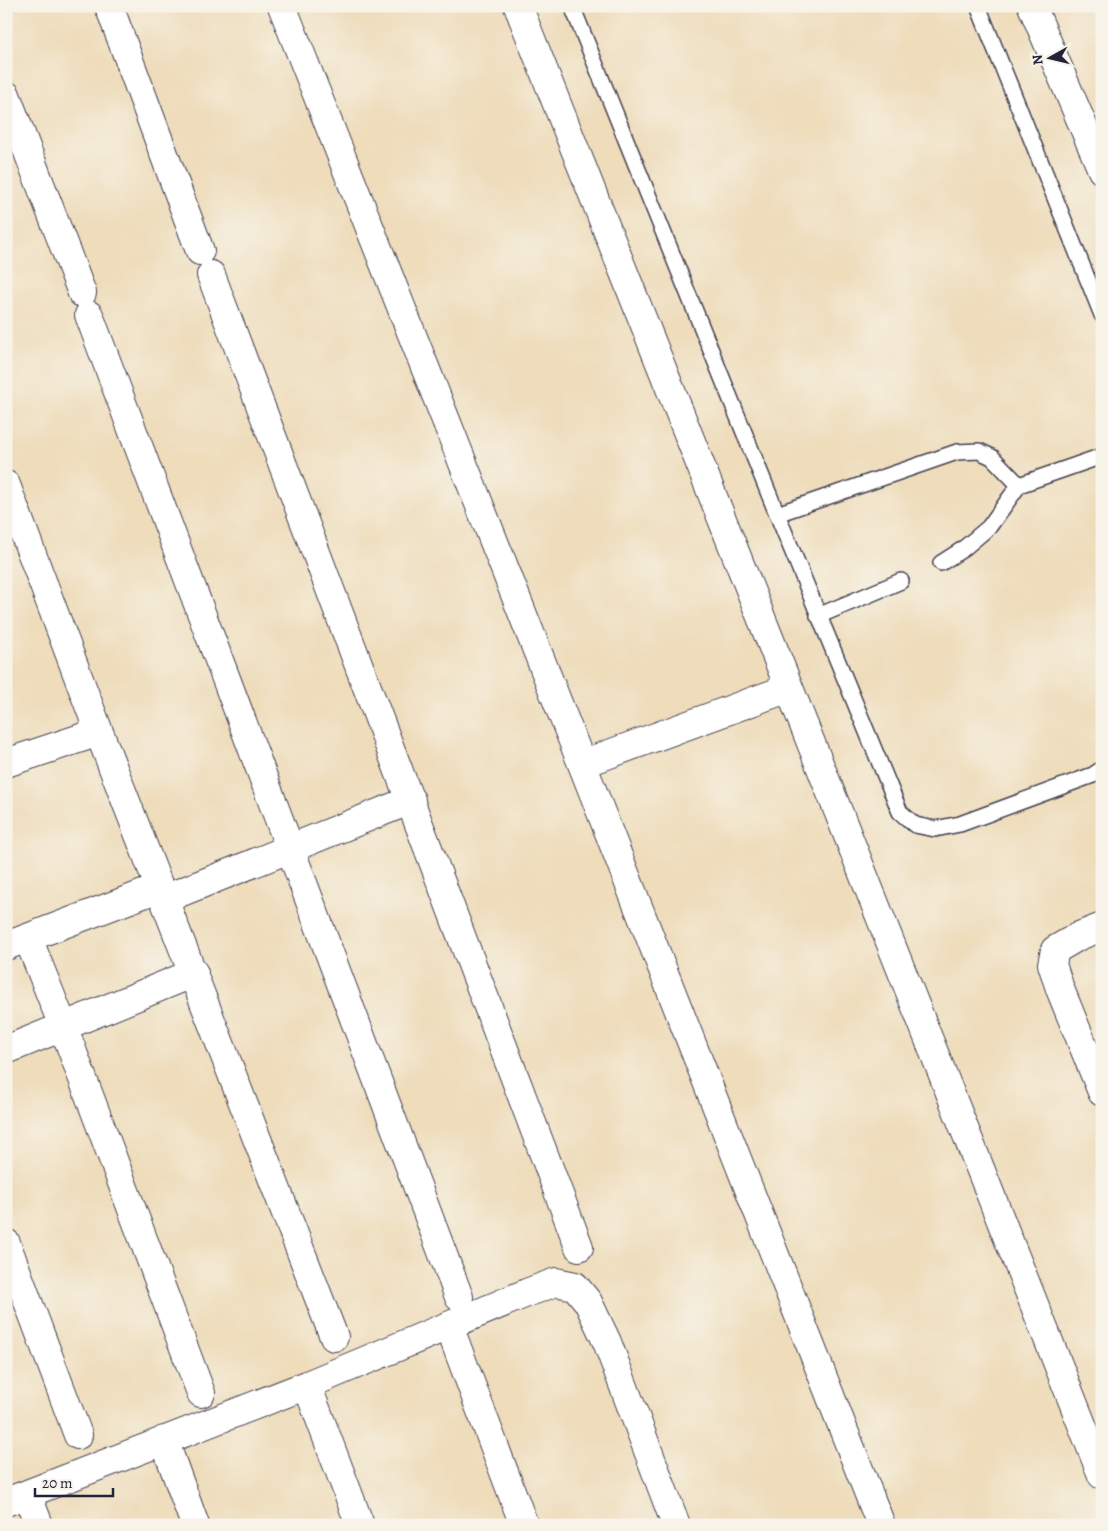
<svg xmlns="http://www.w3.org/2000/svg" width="1108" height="1531" viewBox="0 0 1108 1531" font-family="Alegreya,serif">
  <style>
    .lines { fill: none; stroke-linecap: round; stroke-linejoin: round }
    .service-casing { stroke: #413e4e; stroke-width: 18 }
    .minor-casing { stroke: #413e4e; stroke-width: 30 }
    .service { stroke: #fff; stroke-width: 15 }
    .minor { stroke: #fff; stroke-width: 28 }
  </style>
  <rect width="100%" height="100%" fill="#f7f3e8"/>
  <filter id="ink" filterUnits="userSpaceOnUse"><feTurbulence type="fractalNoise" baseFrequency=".02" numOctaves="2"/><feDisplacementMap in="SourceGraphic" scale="10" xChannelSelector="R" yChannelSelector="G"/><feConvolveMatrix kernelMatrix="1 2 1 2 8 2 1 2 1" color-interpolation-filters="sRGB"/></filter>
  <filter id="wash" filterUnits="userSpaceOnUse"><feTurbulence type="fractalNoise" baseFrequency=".0096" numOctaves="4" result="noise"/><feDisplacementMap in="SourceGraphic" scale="20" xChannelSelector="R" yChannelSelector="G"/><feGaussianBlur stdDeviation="1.12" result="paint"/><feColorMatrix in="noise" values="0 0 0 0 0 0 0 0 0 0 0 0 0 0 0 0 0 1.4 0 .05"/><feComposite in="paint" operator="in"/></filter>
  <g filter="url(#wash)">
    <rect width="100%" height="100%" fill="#eedcba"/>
  </g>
  <g filter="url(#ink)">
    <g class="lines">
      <g class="service-casing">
        <path id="service" d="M572 6 777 514 900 812 915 825 935 829 960 824 1093 775 1102 769
          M978 6 1102 315
          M777 514 957 452 979 451 992 457 1019 485
          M941 563 963 549 989 527 1019 485 1102 456
          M818 616 901 581"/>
      </g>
      <g class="minor-casing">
        <path id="minor" d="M109 6 200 251
          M282 6 582 764 881 1525
          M518 6 1102 1475
          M1032 6 1102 170
          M6 95 82 293
          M211 275 579 1247
          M89 315 459 1297
          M6 485 99 732
          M6 763 99 732 334 1337
          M582 764 789 688
          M164 899 411 800
          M1102 927 1079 936 1055 950 1052 964 1060 989 1102 1092
          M28 938 63 1026 201 1393
          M6 946 159 888
          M6 1050 194 973
          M6 1243 78 1435
          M449 1326 524 1525
          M307 1385 360 1525
          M164 1440 195 1525
          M6 1502 27 1494
          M39 1525 27 1494 307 1385 529 1292 556 1282 575 1286 588 1302 607 1342 676 1525"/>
      </g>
      <use href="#service" class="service"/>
      <use href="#minor" class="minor"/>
    </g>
  </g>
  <rect width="1108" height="1531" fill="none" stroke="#f7f3e8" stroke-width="25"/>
  <g transform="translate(1050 58) rotate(262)" stroke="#f7f3e8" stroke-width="4" paint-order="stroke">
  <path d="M0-4L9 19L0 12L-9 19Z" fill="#22223b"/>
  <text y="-8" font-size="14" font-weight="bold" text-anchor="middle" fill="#22223b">N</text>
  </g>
  <path d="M35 1488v8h78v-8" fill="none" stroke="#22223b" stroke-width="2.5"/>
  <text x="42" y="1488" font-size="15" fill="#22223b" stroke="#f7f3e8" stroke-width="4" paint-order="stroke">20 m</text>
</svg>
